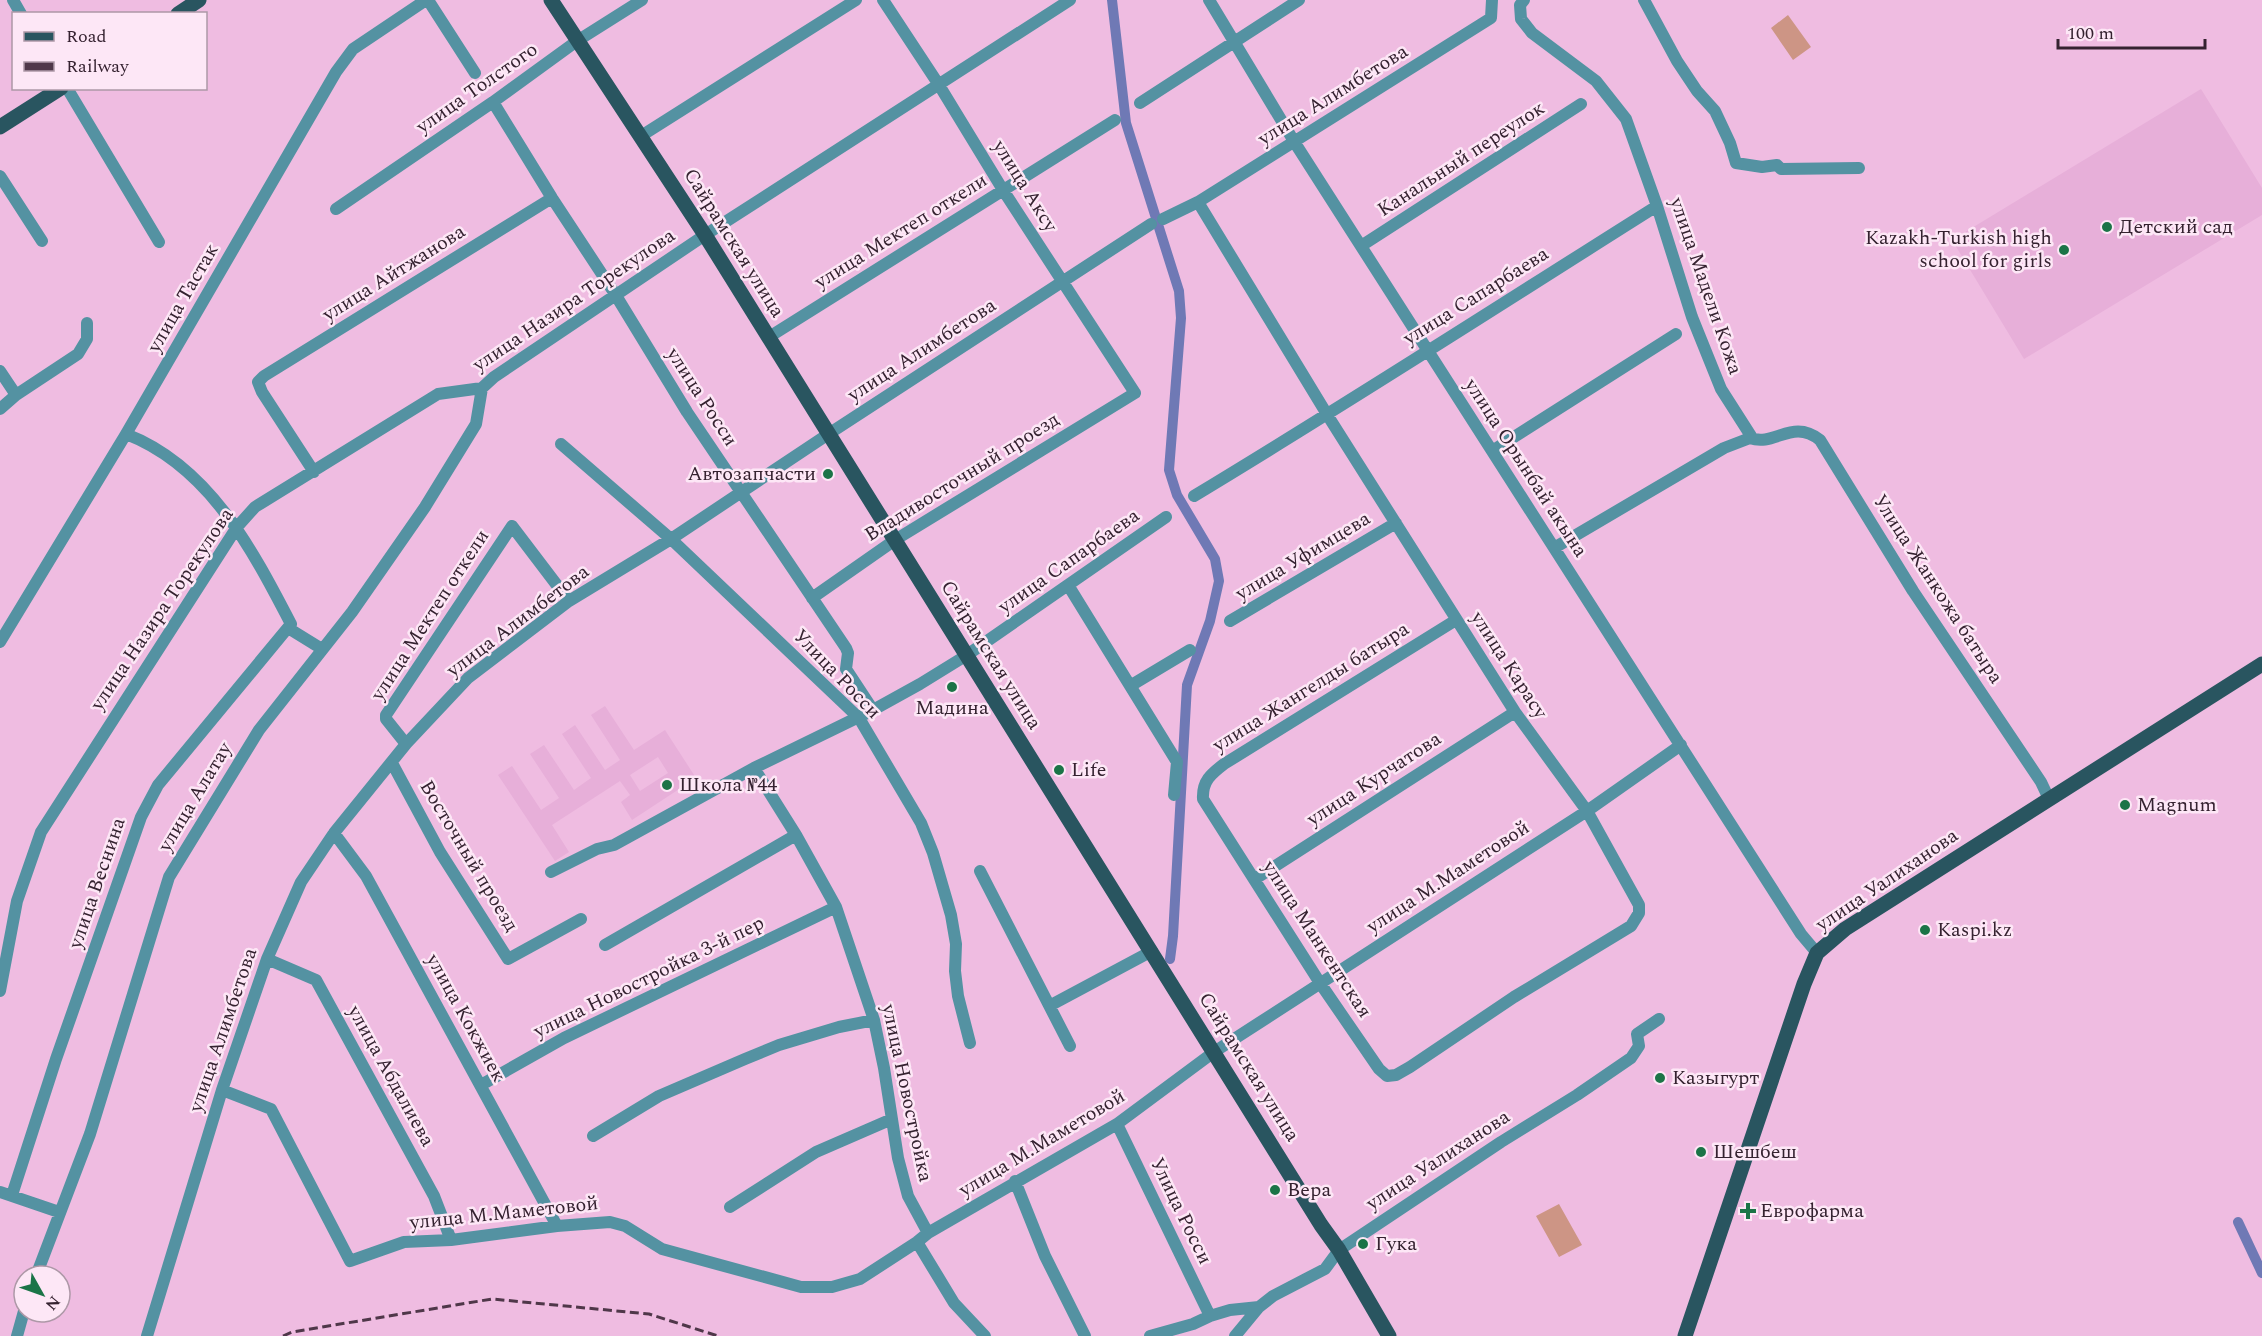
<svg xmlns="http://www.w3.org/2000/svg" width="2262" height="1336" viewBox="0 0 2262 1336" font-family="Spectral,serif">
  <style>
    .built { fill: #e7afd9; fill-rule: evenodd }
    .green { fill: #cd9585 }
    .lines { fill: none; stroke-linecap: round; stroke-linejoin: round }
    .canal { stroke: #6f79b5; stroke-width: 10 }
    .minor { stroke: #5492a2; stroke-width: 12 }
    .major { stroke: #295560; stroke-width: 15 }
    .rail { stroke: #4f3749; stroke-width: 3; stroke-dasharray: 9 4.5; stroke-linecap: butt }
    .poi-dot { fill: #1b7447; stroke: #fde7f6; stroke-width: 2 }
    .labels { text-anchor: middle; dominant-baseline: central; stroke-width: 5; stroke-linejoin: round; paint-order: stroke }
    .street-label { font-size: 20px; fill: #352230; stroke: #fde7f6 }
    .poi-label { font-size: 20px; fill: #352230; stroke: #fde7f6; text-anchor: start }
  </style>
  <rect width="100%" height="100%" fill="#efbce1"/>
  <path class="built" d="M2201 89 2262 188V215L2024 359 1952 240Z
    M605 706 634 750 665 730 696 778 632 820 621 802 630 795 620 781 552 825 569 852 555 861 498 775 512 766 541 810 559 798 530 754 544 745 574 790 591 778 562 734 575 725 605 770 620 760 591 715ZM658 757 668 773 640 791 630 775Z"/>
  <path class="green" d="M1788 15 1811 47 1793 60 1771 28Z
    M1559 1204 1582 1245 1559 1257 1536 1216Z"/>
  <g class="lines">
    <path class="canal" d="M1112 0 1126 123 1179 291 1181 318 1169 470 1177 495 1215 559 1219 581 1210 621 1187 685 1173 936 1170 959
      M2238 1222 2262 1273"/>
    <path class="minor" d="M13 0 21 14
      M428 0 475 73
      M1209 0 1295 143 1801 934 1817 953
      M1524 0 1520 5 1521 19 1532 33 1596 81 1626 119 1657 206 1692 317 1721 389 1751 436 1750 438 1724 448 1554 548
      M1644 0 1677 61 1697 91 1715 111 1730 143 1736 163 1762 167 1777 165 1781 169 1859 168
      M67 88 159 242
      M493 102 552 198 615 294 687 412 846 648 848 653 846 669 873 710
      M1140 103 1299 0
      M641 136 856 0
      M0 176 42 241
      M1198 202 1328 416 1515 712 1587 811 1639 905V913L1631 926 1514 997 1410 1067 1396 1075 1387 1076 1379 1069 1320 983 1203 799C1202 781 1211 774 1224 764L1456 620
      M336 209 493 102 577 41 642 0
      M1163 219 1198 202 1491 18 1492 0
      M1361 246 1581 104
      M769 337 1115 120
      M0 371 16 395
      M0 409 16 395 78 354 87 339V323
      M1750 438C1775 447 1792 418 1820 440L1913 591 2041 782 2049 799
      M561 444 671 539 859 718 921 823 933 853 951 915 956 944 955 971 958 996 970 1043
      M1492 451 1676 334
      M314 472 262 392 258 382 264 376 552 198
      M1194 496C1350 402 1503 303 1657 206
      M1068 585 1177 762 1174 795
      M812 598 895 540 1135 393 1003 190 939 85 883 0
      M1230 621 1396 523
      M288 628 322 649
      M0 642 126 434 336 72 353 49 426 0
      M1130 686 1190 650
      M406 744 386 719V715L512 526 569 601
      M392 763 440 852 508 959 581 919
      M754 768 796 835 836 907 874 1020 884 1068 898 1158 908 1196 928 1233
      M334 833 366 876 557 1226
      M980 871 1070 1046
      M551 872 597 849 614 845 754 768 873 710 920 684 967 655 1166 517
      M1255 879 1515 712
      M605 945 796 835
      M267 959 316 980 434 1196 451 1240
      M0 991 17 901 41 832 237 527 255 507 438 394 482 388 494 377 705 235 1070 0
      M1051 1005 1152 951
      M481 1085 564 1038 836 907
      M222 1090 271 1109 350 1261 404 1242 451 1240 557 1226 610 1222 625 1226 662 1249 801 1287H832L860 1279 917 1242 928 1233 1117 1124 1214 1052 1587 811 1681 745
      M1117 1124 1210 1316 1230 1310 1259 1307
      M593 1136 659 1096 745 1059 779 1045 839 1027 874 1020
      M1015 1181 1045 1256 1085 1336
      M0 1192 59 1212
      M12 1195 56 1059 141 817 158 785 291 624C252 549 209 466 126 434
      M730 1207 816 1152 892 1119
      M917 1242 954 1303 985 1336
      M36 1276 90 1134 169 877 259 730 352 612 425 507 476 424 482 388
      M17 1336 24 1311
      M147 1336 222 1090 267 959 301 882 334 833 406 744 468 678 569 601 671 539 830 433 1151 224
      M1150 1336 1193 1324 1210 1316
      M1235 1336 1259 1307 1273 1296 1325 1269 1339 1250 1501 1142 1577 1095 1631 1058 1639 1046 1637 1034 1659 1019"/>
    <path class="major" d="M551 0 705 235 1321 1225 1339 1250 1389 1336
      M178 14 199 0
      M0 127 61 88
      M1685 1336 1804 984 1817 953 1845 929 2262 664"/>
    <path class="rail" d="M283 1336 292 1332 492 1299 649 1314 718 1336"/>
  </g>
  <g class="poi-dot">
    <circle cx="2107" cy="227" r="6"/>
    <circle cx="2064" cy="250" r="6"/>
    <circle cx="828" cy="474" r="6"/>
    <circle cx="952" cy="687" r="6"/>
    <circle cx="1059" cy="770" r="6"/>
    <circle cx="667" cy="785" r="6"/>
    <circle cx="2125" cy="805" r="6"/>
    <circle cx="1925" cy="930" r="6"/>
    <circle cx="1660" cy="1078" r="6"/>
    <circle cx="1701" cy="1152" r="6"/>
    <circle cx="1275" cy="1190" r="6"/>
    <path d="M1745 1202h6v6h6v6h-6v6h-6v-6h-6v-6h6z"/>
    <circle cx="1363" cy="1244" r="6"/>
  </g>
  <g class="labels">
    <g class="street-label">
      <text transform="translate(477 88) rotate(-35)">улица Толстого</text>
      <text transform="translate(1333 95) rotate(-32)">улица Алимбетова</text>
      <text transform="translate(1461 159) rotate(-33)">Канальный переулок</text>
      <text transform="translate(1025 186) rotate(58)">улица Аксу</text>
      <text transform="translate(901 231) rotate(-32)">улица Мектеп откели</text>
      <text transform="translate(734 243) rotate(58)">Сайрамская улица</text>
      <text transform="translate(394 273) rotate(-32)">улица Айтжанова</text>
      <text transform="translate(1706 286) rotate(71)">улица Мадели Кожа</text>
      <text transform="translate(1476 296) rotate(-32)">улица Сапарбаева</text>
      <text transform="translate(183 298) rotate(-60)">улица Тастак</text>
      <text transform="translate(574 300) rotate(-34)">улица Назира Торекулова</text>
      <text transform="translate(922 350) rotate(-33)">улица Алимбетова</text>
      <text transform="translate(702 397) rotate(57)">улица Росси</text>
      <text transform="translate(1526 468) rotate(57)">улица Орынбай акына</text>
      <text transform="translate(962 477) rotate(-32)">Владивосточный проезд</text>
      <text transform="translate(1303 556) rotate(-31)">улица Уфимцева</text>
      <text transform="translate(1069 561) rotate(-35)">улица Сапарбаева</text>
      <text transform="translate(1938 589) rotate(57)">Улица Жанкожа батыра</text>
      <text transform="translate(162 609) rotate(-56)">улица Назира Торекулова</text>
      <text transform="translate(430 615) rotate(-57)">улица Мектеп откели</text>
      <text transform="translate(518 621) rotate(-37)">улица Алимбетова</text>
      <text transform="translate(991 655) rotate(58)">Сайрамская улица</text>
      <text transform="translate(1509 665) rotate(57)">улица Карасу</text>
      <text transform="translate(837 674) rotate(46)">Улица Росси</text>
      <text transform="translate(1311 687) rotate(-32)">улица Жангелды батыра</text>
      <text transform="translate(1374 779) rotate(-33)">улица Курчатова</text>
      <text transform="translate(195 797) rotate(-59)">улица Алатау</text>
      <text transform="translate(469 856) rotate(59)">Восточный проезд</text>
      <text transform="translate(1448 877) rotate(-33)">улица М.Маметовой</text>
      <text transform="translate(1887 880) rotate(-34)">улица Уалиханова</text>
      <text transform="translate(97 883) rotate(-71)">улица Веснина</text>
      <text transform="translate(1317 939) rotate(57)">улица Манкентская</text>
      <text transform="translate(649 977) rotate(-26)">улица Новостройка 3-й пер</text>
      <text transform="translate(466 1018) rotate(61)">улица Кокжиек</text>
      <text transform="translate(223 1030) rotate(-71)">улица Алимбетова</text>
      <text transform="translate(1249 1067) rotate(58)">Сайрамская улица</text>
      <text transform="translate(391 1076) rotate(61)">улица Абдалиева</text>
      <text transform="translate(907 1093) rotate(78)">улица Новостройка</text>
      <text transform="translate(1042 1143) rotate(-31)">улица М.Маметовой</text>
      <text transform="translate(1438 1160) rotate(-33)">улица Уалиханова</text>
      <text transform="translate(1181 1211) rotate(64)">Улица Росси</text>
      <text transform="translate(504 1213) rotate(-6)">улица М.Маметовой</text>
    </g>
    <g class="poi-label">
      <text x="2119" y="227">Детский сад</text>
      <text x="2052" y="238" text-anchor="end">Kazakh-Turkish high<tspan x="2052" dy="23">school for girls</tspan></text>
      <text x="816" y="474" text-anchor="end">Автозапчасти</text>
      <text x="952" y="708" text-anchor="middle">Мадина</text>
      <text x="1071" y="770">Life</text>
      <text x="679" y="785">Школа №44</text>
      <text x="2137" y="805">Magnum</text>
      <text x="1937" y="930">Kaspi.kz</text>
      <text x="1672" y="1078">Казыгурт</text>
      <text x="1713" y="1152">Шешбеш</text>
      <text x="1287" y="1190">Вера</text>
      <text x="1760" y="1211">Еврофарма</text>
      <text x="1375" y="1244">Гука</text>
    </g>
  </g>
  <rect x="12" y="12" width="195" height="78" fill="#fde7f6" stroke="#ad98a7" stroke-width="1.5"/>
  <rect x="24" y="32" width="30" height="9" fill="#295560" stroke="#ad98a7" stroke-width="1.5"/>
  <text x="66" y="42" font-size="18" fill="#352230">Road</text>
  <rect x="24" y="62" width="30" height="9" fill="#4f3749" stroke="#ad98a7" stroke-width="1.5"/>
  <text x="66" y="72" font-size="18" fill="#352230">Railway</text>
  <g transform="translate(42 1294) rotate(130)"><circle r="28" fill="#fde7f6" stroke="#ad98a7" stroke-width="1.5"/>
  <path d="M0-4.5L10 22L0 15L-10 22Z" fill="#1b7447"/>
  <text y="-9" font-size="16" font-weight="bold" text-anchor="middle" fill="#352230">N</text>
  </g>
  <path d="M2058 39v9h147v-9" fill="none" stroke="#352230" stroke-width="3"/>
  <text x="2067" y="39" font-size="18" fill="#352230" stroke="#fde7f6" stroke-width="4.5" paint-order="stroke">100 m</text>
</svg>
